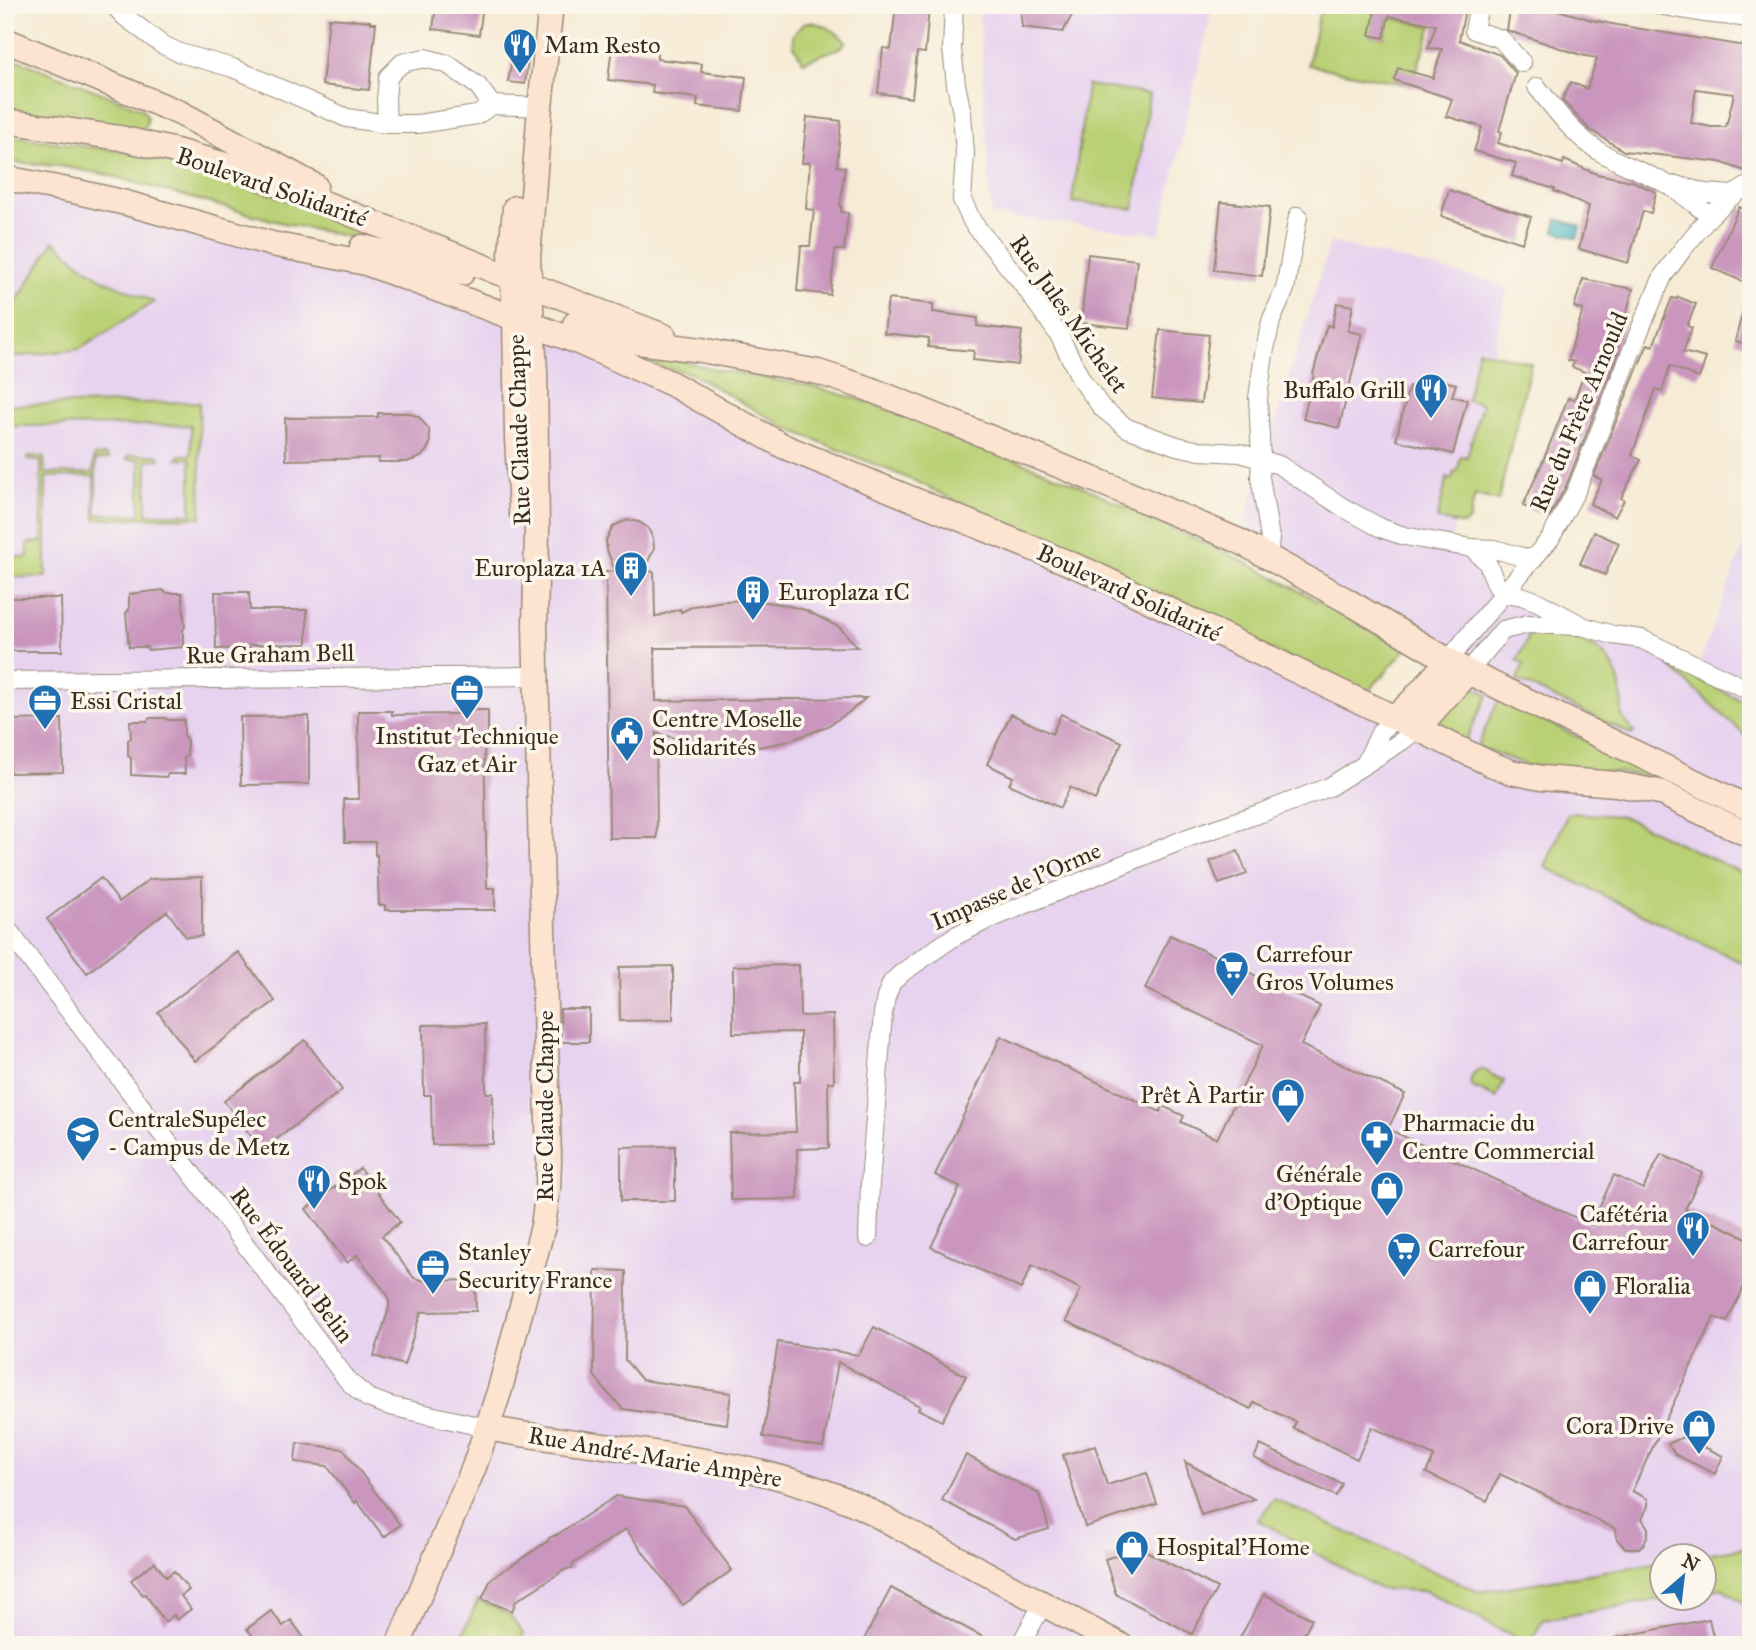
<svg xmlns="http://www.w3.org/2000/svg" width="1756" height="1650" viewBox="0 0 1756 1650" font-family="'IM FELL Great Primer',serif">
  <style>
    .built { fill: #e7d2ef; fill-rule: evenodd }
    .green { fill: #bad075; stroke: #7a7d4a; stroke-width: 2 }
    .water { fill: #43b2be; stroke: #3f6e6e; stroke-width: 2 }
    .building { fill: #ca96bd; fill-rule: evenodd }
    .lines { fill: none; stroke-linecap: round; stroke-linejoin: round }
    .street-casing { stroke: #988a7a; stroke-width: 20 }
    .secondary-casing { stroke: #988a7a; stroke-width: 27 }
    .street { stroke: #fff; stroke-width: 18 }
    .secondary { stroke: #fde4d1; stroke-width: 24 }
    .labels { text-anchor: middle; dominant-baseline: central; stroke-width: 7; stroke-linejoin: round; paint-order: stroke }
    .poi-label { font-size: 24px; fill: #3b2a1e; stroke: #fbf7ec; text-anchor: start }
    .street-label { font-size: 24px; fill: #3b2a1e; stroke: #fbf7ec }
  </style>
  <rect width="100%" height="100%" fill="#fbf7ec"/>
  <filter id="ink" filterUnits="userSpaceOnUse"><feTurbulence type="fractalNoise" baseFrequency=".0143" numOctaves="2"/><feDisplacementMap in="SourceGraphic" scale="14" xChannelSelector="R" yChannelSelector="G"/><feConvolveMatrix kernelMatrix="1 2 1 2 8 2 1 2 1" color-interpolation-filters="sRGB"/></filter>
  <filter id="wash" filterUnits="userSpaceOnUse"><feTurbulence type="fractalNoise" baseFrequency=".00686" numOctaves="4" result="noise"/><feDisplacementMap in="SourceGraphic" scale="28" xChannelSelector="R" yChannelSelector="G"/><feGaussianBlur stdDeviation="1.57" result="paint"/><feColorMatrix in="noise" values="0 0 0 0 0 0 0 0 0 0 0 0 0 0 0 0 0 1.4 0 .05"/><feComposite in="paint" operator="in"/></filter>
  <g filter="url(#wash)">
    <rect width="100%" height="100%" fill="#f6ebd5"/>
    <path class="built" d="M979 5H1213L1160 234 991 215Z
      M5 179 482 305 1422 731 1459 668 1239 541 1330 242 1508 286 1450 544 1472 548 1497 586 1698 666 1751 526V1645H5ZM1662 1556H1704V1598H1662Z"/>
    <path class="green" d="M1321 5H1377L1371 35 1384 37 1389 18 1432 26 1411 85 1308 65Z
      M805 22C822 22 834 30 846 41L842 47 803 62 794 46 793 35Z
      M5 55 140 108C149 116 150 123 140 132L5 112Z
      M1087 85 1149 94 1134 209 1072 202Z
      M5 135 132 153 234 179 387 240 381 244 279 222 104 174 59 166 5 162Z
      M54 241 78 262 102 279 154 302 80 349 14 357 5 343V320Z
      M621 345 718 370 807 385 862 400 923 422 1084 487 1228 554 1265 572 1406 649 1366 694 1009 528 922 484 789 429 690 373 660 367 619 349Z
      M1478 350 1531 363 1498 501 1475 495 1469 521 1463 525 1437 519 1447 478 1452 480 1454 472H1457L1461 456 1467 457 1482 404 1467 400Z
      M199 402 201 517 95 519 94 476 46 477V577H5V557H28V543L42 542 41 461 27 460 30 456 44 457 45 473H93L94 456 106 455 109 459 96 460V514L140 515V460L127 459 129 455H157L160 459 147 460V514H191V459H177L180 455H191V425L5 426V405Z
      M1530 633C1557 633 1594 638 1610 662 1617 671 1619 682 1621 693 1624 714 1616 714 1634 732L1632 735 1517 680 1524 664 1517 661Z
      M1667 664 1751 705V741Z
      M1467 688 1478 689 1488 695 1465 742C1455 736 1439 732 1437 720Z
      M1499 699 1661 777 1659 780 1623 773 1530 766 1477 747Z
      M1568 813 1622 816 1751 877V967L1545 867Z
      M1481 1069 1504 1081 1496 1098 1471 1086C1470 1077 1472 1072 1481 1069Z
      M1274 1499 1479 1592 1661 1562 1662 1598H1668L1543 1620 1529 1644 1426 1591 1380 1589 1258 1520Z
      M1751 1547V1608L1722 1588 1704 1591V1556L1698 1555Z
      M478 1600 509 1614 524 1635 513 1642 515 1645H458Z"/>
    <path class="water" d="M1557 219 1581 226 1577 238 1554 231Z"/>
    <g id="blocks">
      <path class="building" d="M436 5H483L479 35 433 29Z
        M896 5H922L921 7H929L925 53 917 52 912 98 878 93 883 48 891 49Z
        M1020 5H1073L1072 15 1063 32 1022 27Z
        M1373 5H1466L1459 40 1500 55 1516 73 1499 131 1502 132 1498 143 1563 164 1564 160 1597 174 1632 181 1656 192 1651 213 1643 211 1628 263 1579 249 1589 206 1554 191 1555 189 1512 176 1516 163 1474 151 1482 127 1446 116 1452 99 1394 80 1398 68 1433 78 1442 49 1428 48 1436 25 1389 16 1384 38 1370 35 1375 13 1372 12Z
        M1511 5H1541L1592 20 1617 25 1751 47V163L1748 172 1720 162 1624 151 1589 129 1562 100 1571 82 1587 89 1597 58 1581 55 1509 31 1507 30ZM1696 89 1734 94 1726 127H1711L1691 123Z
        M329 18 370 21V23H376L369 90 322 85Z
        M612 46 657 51V59L702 64 701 72 746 77 742 111 697 106 698 98 652 93 653 85 608 80Z
        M512 59 528 61 525 84 508 82Z
        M807 117 841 121 837 166 845 167 840 206H841V212L848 213 844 250H835L830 295 797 291 801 246H810L814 210 806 209 810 163H802Z
        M1449 190 1531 217 1522 243 1441 216Z
        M1221 202 1270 207 1262 276 1214 270Z
        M1739 207 1751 212V285L1712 268Z
        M1088 254 1137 260 1129 328 1081 323Z
        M1583 279 1633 289 1616 353H1618L1566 486 1549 517 1523 506 1543 461 1568 398 1574 400 1585 372 1572 367 1574 362 1568 360 1583 310 1574 307Z
        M1678 297 1696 304 1687 326 1692 328 1683 352 1706 358 1699 378 1670 366 1662 391 1656 389 1632 455 1641 460 1621 498 1624 500 1615 517 1590 504 1602 480 1594 476 1640 362 1648 344 1653 346 1672 298 1677 299Z
        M888 299 933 304V312L978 318 977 326 1022 331 1018 365 973 360 974 351 928 347 929 338 884 333Z
        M1746 299 1751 300V345L1735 341Z
        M1337 303 1353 306 1348 331 1362 334 1339 428 1303 419 1314 375 1313 374 1322 341 1327 325 1332 327Z
        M1160 330 1209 335 1201 403 1152 398Z
        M1424 376 1456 384 1452 396 1467 400 1453 454 1396 440 1409 386 1421 389Z
        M378 413H409L419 417 429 429 430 443 427 450 421 457 407 462H378L379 458 286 460 285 418 378 417Z
        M628 520 639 522 648 528 653 538 654 549 644 570 654 572 655 617 680 609 681 612 694 606 724 601 751 600 781 604 805 610 839 627 858 647 655 648 656 701 866 698 848 713 824 728 785 742 759 747 735 748 705 746 656 733 657 838H609L606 572 615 571 607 550 606 540 613 527 620 523Z
        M1594 532 1619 543 1605 575 1580 564Z
        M163 590 166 593H182L185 627 183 630V647L148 650 146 647H129L126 613 129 610V594Z
        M215 592H249L250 610H307V644L250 645V648L216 649Z
        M8 598H61L62 651H9Z
        M457 710H488V739H484L487 888H495V910H385V905H379L377 855H375V842H345L344 799H359L358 711H392V715L457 714Z
        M1011 714 1052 734 1061 714 1122 742 1095 800 1070 787 1060 808 1009 784 1013 777 987 764Z
        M309 716V784L241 785 240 717Z
        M150 718H165L168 720H184V737L187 740V755L184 758 185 774H168L166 777 131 775V758L128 756V740L131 738 130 721H147Z
        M62 719 63 772 10 773 9 720Z
        M1238 851 1247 874 1219 884 1210 861Z
        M202 877V936L186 937 167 911 87 973 47 919 101 878 119 902 150 879Z
        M1170 935 1320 1006 1301 1045 1405 1094 1388 1129 1591 1225 1614 1175 1643 1189 1661 1154 1702 1173 1685 1209 1751 1240V1272L1727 1322 1714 1317 1632 1491 1648 1499V1506L1642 1519 1648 1528V1534L1644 1544 1639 1548H1626L1621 1544 1617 1539 1616 1529 1500 1474 1487 1501 1426 1473 1434 1456 1372 1427 1357 1459 1293 1428 1296 1422 1254 1402 1251 1409 1066 1321 1081 1289 1032 1265 1021 1289 931 1247 960 1187 935 1175 1001 1036 1160 1112 1163 1106 1184 1116 1181 1122 1217 1139 1263 1045 1145 989Z
        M238 952 275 1001 195 1061 158 1012Z
        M799 965 800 1016 833 1015 834 1082H828L829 1148 797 1149 798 1199 731 1200 729 1133 796 1132 794 1082H800V1032L733 1033V966Z
        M673 966V1020L620 1021 619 967Z
        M560 1009H589V1042H561Z
        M485 1024 486 1093H493V1144L432 1145 431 1095H424L423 1025Z
        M305 1040 342 1090 262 1150 224 1101Z
        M675 1146V1201H621V1147Z
        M360 1168 400 1222 382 1236 414 1278 426 1281 475 1280 476 1311 421 1312 404 1365 374 1356 389 1308V1297L357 1255 347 1263 306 1209Z
        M595 1270 626 1271 625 1360 642 1380 731 1393 727 1424 623 1409 606 1391 594 1375Z
        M874 1327 966 1376 942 1421 918 1409 920 1406 838 1362 823 1447 763 1437 778 1342 859 1355Z
        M1683 1437 1723 1456 1715 1474 1676 1455 1668 1444Z
        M297 1443 343 1449 400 1525 384 1537 357 1501 355 1503 327 1466 295 1462Z
        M1260 1445 1342 1484 1336 1496 1254 1458Z
        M1095 1446 1107 1485 1147 1473 1157 1504 1085 1527 1063 1455Z
        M966 1455 1039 1494 1049 1529 1015 1539 942 1500Z
        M1185 1462 1254 1499 1201 1515Z
        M616 1496 684 1506 732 1570 683 1605 626 1529 573 1564 572 1569H566L516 1601 512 1611 482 1599 491 1579 548 1541 549 1538 558 1534Z
        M1140 1548 1217 1588 1192 1634 1116 1594 1105 1559Z
        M155 1562 166 1577 174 1571 189 1590 181 1596 191 1609 177 1620 174 1615 165 1622 145 1594 143 1595 131 1580Z
        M891 1588 998 1645H861Z
        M1264 1594 1312 1619 1298 1645H1236Z
        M271 1611 283 1626 291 1620 309 1645H260L247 1629Z
        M1709 1619 1715 1645H1615L1614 1638Z"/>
    </g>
  </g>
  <g filter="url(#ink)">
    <use href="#blocks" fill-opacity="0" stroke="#988a7a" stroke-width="2"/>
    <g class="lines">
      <g class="street-casing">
        <path id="street" d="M114 5 124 16 161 44 180 53 233 68 347 118 387 124H418L477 115 492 105 540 107
          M954 5 952 49 956 84 962 113 965 154 962 200 973 223 1025 287 1059 335 1081 379 1102 408 1127 428 1177 446 1200 451 1240 453 1279 465 1344 508 1381 528 1404 536 1472 548 1494 549 1533 560
          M1479 5 1474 30 1501 39 1522 63
          M1658 5 1704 13 1751 18
          M1537 87C1556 111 1575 137 1602 153 1620 164 1642 171 1661 181 1679 190 1694 204 1710 216
          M387 124 386 100 388 77 402 63 425 58 447 64 478 86 492 105
          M1676 185 1705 193 1733 195
          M1472 548 1487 562 1497 586 1506 593 1522 596 1538 602 1585 627 1613 635 1641 639 1751 691
          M1268 557 1270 538 1260 477 1261 459 1258 398 1264 354 1271 321 1285 289 1298 216
          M1448 661 1476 626 1550 539 1576 491 1643 322 1663 276 1682 250 1710 216 1733 195 1751 184
          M1468 672 1503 630 1528 624 1578 626
          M5 681 536 676
          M1365 764 1381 731 1395 718
          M5 926 349 1382 368 1398 390 1406 487 1428
          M868 1238 870 1184 883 1013 886 997 892 982 903 972 955 936 985 921 1190 837 1261 813 1329 787 1402 741 1417 729
          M1020 1645 1043 1604"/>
      </g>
      <g class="secondary-casing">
        <path id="secondary" d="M5 40 180 113 315 186
          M5 121 120 138 180 152 236 168 530 285 664 336
          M5 178 78 192 126 203 272 244 366 263 576 341 672 384 785 447 1088 571 1491 764 1511 772 1541 778 1616 784 1659 792 1751 836
          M515 208 511 252 515 317 517 438 521 511
          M362 247 448 268 462 273
          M575 324 622 340 701 350 818 372 867 388 1110 486 1239 541 1344 599 1468 672 1751 809
          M1395 718 1413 700 1448 661
          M1417 729 1468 672
          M487 1428C611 1452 743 1453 860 1506L1120 1645
          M398 1645 474 1467 500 1389 543 1226 548 1189 549 1160 535 626 537 529 535 372 528 258 540 107 551 5"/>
      </g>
      <use href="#street" class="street"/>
      <use href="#secondary" class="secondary"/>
    </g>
  </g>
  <defs>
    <g id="restaurant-pin" transform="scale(1.75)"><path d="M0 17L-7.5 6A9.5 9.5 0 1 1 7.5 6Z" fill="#1f6fb2" stroke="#fbf7ec"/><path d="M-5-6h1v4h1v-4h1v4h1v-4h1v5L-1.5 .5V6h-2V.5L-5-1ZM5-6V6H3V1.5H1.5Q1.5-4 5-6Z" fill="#fff"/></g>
    <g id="building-pin" transform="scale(1.75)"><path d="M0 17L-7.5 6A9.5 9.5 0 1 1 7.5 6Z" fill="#1f6fb2" stroke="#fbf7ec"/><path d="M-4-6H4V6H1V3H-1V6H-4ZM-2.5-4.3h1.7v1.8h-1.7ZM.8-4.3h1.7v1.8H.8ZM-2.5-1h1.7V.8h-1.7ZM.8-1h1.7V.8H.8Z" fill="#fff"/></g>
    <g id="office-pin" transform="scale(1.75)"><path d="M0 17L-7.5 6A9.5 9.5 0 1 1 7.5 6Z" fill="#1f6fb2" stroke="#fbf7ec"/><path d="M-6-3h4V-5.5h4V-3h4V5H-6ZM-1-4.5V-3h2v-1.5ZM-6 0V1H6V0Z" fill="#fff"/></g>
    <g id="civic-pin" transform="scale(1.75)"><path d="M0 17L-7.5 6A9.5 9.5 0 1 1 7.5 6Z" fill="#1f6fb2" stroke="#fbf7ec"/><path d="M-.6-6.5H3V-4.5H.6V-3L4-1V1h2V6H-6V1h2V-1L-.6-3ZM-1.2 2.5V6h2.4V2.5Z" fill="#fff"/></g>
    <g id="supermarket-pin" transform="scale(1.75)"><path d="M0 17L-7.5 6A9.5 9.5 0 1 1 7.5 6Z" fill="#1f6fb2" stroke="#fbf7ec"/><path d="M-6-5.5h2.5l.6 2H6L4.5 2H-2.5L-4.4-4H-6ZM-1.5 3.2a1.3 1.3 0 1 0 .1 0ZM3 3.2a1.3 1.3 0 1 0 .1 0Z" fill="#fff"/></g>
    <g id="shop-pin" transform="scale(1.75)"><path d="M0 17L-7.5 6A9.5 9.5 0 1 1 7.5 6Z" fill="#1f6fb2" stroke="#fbf7ec"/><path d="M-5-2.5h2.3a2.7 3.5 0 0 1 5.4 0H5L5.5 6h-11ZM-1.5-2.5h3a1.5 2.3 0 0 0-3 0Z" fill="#fff"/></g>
    <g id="university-pin" transform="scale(1.75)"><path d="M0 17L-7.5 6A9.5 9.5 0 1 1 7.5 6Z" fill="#1f6fb2" stroke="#fbf7ec"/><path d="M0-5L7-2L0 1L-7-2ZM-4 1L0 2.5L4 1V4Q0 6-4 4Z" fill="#fff"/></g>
    <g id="pharmacy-pin" transform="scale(1.75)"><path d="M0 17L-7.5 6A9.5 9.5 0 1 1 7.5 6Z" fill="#1f6fb2" stroke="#fbf7ec"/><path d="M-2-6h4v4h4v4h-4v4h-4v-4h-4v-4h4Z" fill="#fff"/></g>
  </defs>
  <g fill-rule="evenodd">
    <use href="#restaurant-pin" x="520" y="45"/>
    <use href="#restaurant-pin" x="1431" y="390"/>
    <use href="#building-pin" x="631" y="568"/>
    <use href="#building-pin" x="753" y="592"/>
    <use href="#office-pin" x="467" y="691"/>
    <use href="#office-pin" x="45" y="701"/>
    <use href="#civic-pin" x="627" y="733"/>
    <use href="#supermarket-pin" x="1232" y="968"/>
    <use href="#shop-pin" x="1288" y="1095"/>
    <use href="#university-pin" x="83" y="1133"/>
    <use href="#pharmacy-pin" x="1377" y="1137"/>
    <use href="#restaurant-pin" x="314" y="1181"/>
    <use href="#shop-pin" x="1387" y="1188"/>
    <use href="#restaurant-pin" x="1693" y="1228"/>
    <use href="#supermarket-pin" x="1404" y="1249"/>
    <use href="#office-pin" x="433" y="1266"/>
    <use href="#shop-pin" x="1590" y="1286"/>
    <use href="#shop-pin" x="1699" y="1426"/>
    <use href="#shop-pin" x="1132" y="1547"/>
  </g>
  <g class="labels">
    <g class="poi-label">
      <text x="544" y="45">Mam Resto</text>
      <text x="1406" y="390" text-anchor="end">Buffalo Grill</text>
      <text x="606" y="568" text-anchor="end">Europlaza 1A</text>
      <text x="778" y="592">Europlaza 1C</text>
      <text x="70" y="701">Essi Cristal</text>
      <text x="652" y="719">Centre Moselle<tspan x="652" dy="28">Solidarités</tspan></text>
      <text x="467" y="736" text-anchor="middle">Institut Technique<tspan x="467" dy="28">Gaz et Air</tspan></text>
      <text x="1256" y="954">Carrefour<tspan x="1256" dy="28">Gros Volumes</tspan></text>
      <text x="1264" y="1095" text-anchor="end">Prêt À Partir</text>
      <text x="108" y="1119">CentraleSupélec<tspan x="108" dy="28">- Campus de Metz</tspan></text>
      <text x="1402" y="1123">Pharmacie du<tspan x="1402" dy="28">Centre Commercial</tspan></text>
      <text x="1362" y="1174" text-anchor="end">Générale<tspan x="1362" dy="28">d'Optique</tspan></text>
      <text x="338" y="1181">Spok</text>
      <text x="1668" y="1214" text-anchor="end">Cafétéria<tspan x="1668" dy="28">Carrefour</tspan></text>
      <text x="1428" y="1249">Carrefour</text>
      <text x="458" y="1252">Stanley<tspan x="458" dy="28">Security France</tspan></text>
      <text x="1614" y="1286">Floralia</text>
      <text x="1674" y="1426" text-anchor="end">Cora Drive</text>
      <text x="1156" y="1547">Hospital'Home</text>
    </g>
    <g class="street-label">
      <text transform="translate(272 187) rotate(19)">Boulevard Solidarité</text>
      <text transform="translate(1069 314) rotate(55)">Rue Jules Michelet</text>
      <text transform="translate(1579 412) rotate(-67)">Rue du Frère Arnould</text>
      <text transform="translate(519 430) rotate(-92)">Rue Claude Chappe</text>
      <text transform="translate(1129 593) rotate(25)">Boulevard Solidarité</text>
      <text transform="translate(270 654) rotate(-1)">Rue Graham Bell</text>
      <text transform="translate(1016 886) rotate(-24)">Impasse de l'Orme</text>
      <text transform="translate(545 1106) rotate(-90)">Rue Claude Chappe</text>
      <text transform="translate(292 1265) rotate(53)">Rue Édouard Belin</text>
      <text transform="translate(655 1457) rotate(10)">Rue André-Marie Ampère</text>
    </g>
  </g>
  <rect width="1756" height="1650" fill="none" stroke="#fbf7ec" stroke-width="28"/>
  <g transform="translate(1683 1577) rotate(28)"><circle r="33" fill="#fbf7ec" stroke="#aea59a" stroke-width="2"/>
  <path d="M0-5L12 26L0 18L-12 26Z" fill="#1f6fb2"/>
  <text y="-10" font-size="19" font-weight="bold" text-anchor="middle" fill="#3b2a1e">N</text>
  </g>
</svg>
